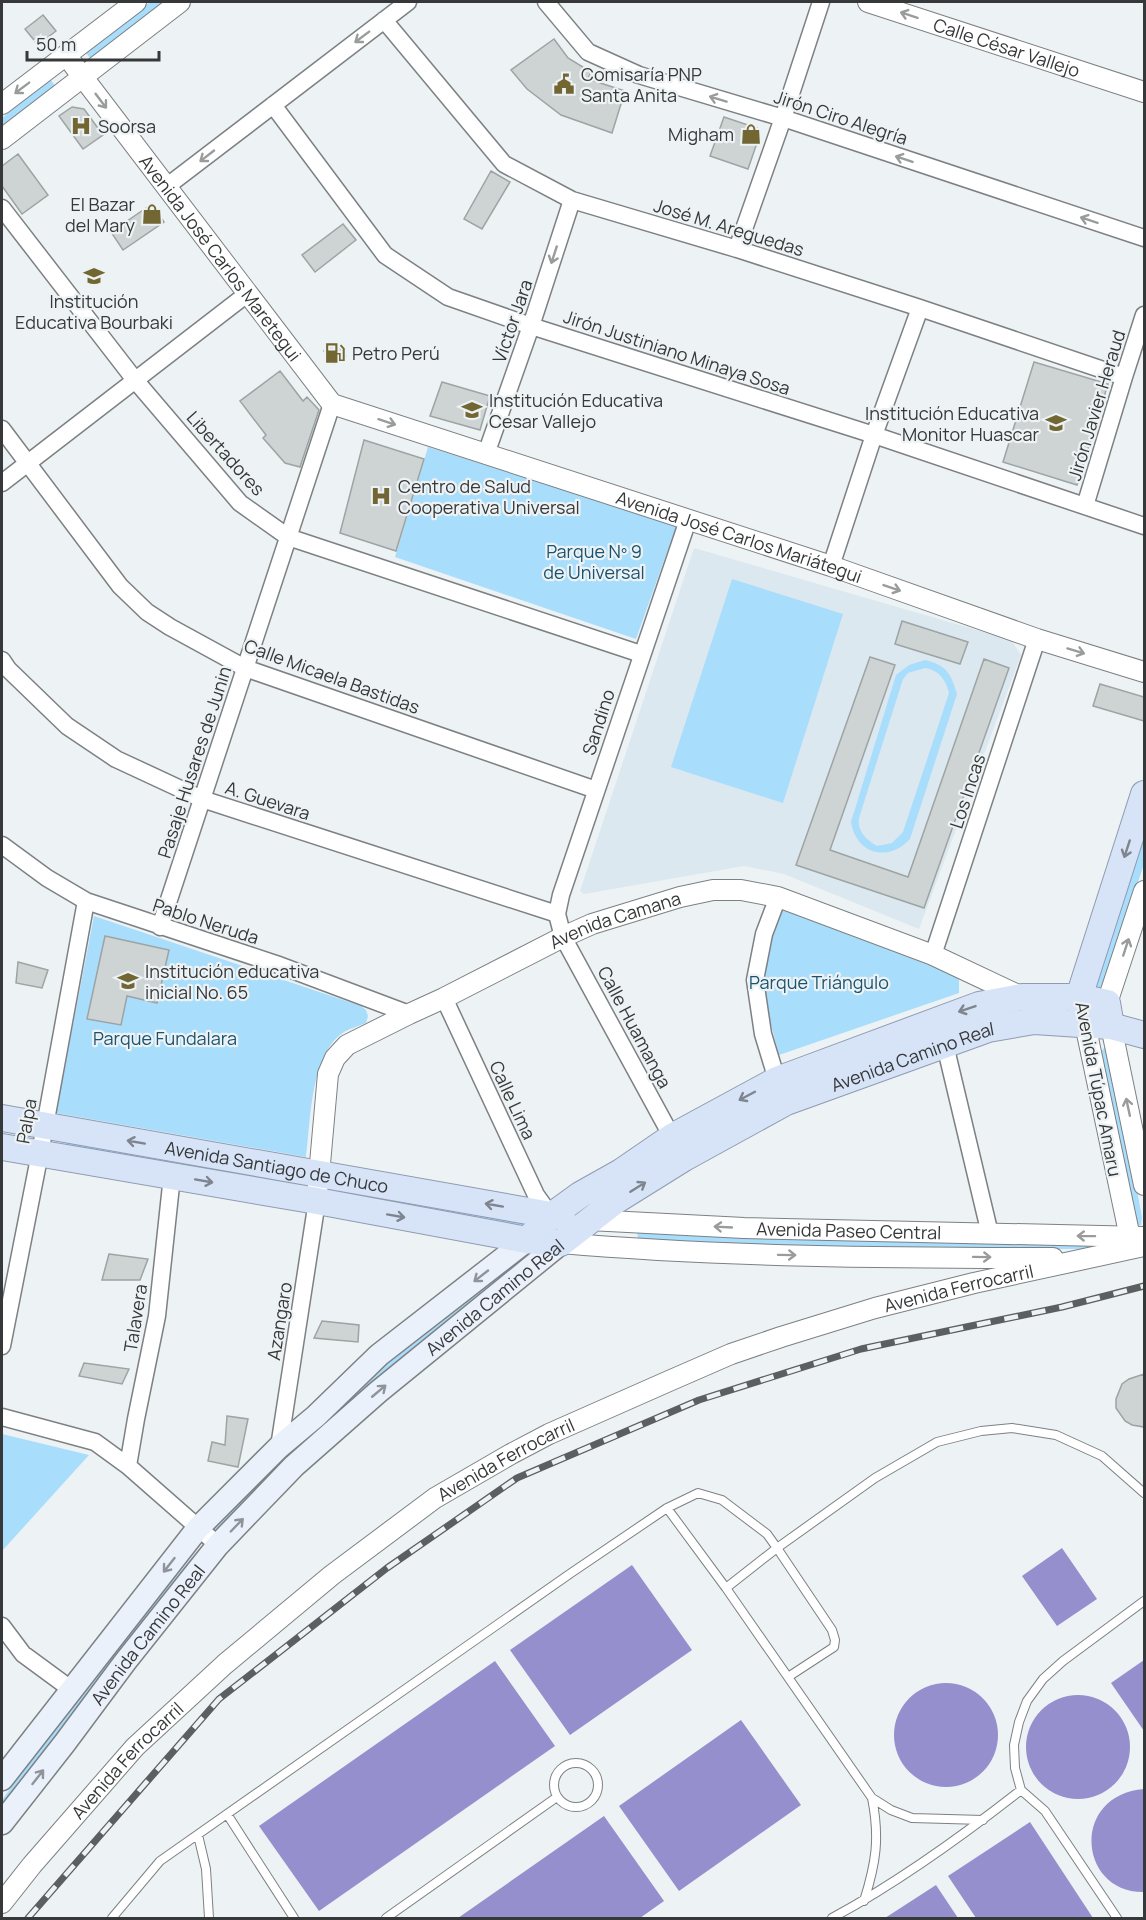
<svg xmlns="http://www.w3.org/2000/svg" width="1146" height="1920" viewBox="0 0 1146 1920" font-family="Manrope,sans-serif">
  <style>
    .built { fill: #dce8ef }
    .green { fill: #a8ddfb; fill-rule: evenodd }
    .water { fill: #958fce }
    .building { fill: #ced3d4; stroke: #9ea3a4; stroke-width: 1.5 }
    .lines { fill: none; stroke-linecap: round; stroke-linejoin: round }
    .service-casing { stroke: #7d8184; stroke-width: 10 }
    .minor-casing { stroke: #7d8184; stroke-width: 19 }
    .tertiary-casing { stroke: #7d8184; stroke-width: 22 }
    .secondary-casing { stroke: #7d8184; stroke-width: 25 }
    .primary-casing { stroke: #8e9bb1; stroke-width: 28 }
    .service { stroke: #fff; stroke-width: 8 }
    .minor { stroke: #fff; stroke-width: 16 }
    .tertiary { stroke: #fff; stroke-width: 20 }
    .secondary { stroke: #ebf1fb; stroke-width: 22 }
    .primary { stroke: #d7e3f7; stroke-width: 26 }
    .rail-casing { stroke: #5c5f60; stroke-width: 7 }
    .rail { stroke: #edf2f4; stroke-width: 4.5; stroke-dasharray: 14; stroke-linecap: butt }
    .oneway { stroke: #9a9c9c }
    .oneway2 { stroke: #7e858e }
    .oneway3 { stroke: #90949a }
    .labels { text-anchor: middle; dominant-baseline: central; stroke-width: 4.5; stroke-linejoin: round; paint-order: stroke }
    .street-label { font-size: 18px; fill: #363839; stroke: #edf2f4 }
    .poi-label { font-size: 18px; fill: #363839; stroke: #edf2f4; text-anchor: start }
    .park-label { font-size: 18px; fill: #1b536f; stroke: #edf2f4 }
  </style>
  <rect width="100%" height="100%" fill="#edf2f4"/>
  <path class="built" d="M694 548 1011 640 1021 655 919 929 784 874 744 866 584 894 580 891Z"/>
  <path class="green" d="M150 2H166L91 59 85 52Z
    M50 79 56 87 2 129V118Z
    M428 447 677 524 636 639 395 557Z
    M732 579 843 614 783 803 671 767Z
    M925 660C946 665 951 673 957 694L910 839C888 863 856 854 851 822L896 675 909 665ZM925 668C939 670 946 680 949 693L903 832 892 843 877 846C866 840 857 831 859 818L903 679 908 673Z
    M1144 814V864L1101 993 1088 994Z
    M778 908 959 976V993L779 1055C773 1032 766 1009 764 986 762 960 771 933 778 908Z
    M94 916 361 1006 366 1010 368 1016 366 1023C359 1026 351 1028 344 1032 310 1054 311 1120 306 1157L56 1113Z
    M1104 1048H1109L1111 1052 1142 1217 1141 1225H1137L1134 1221 1101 1052Z
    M66 1140 530 1217 523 1232 64 1152Z
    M637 1230 1092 1241V1246L1084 1249H980L640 1242 638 1239Z
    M524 1250 537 1255 218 1533 211 1528 330 1406Z
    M2 1434 89 1455 2 1551Z
    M198 1550 204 1553 2 1814V1800L83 1688Z"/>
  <path class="water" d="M1062 1548 1097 1599 1057 1626 1022 1576Z
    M632 1565 692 1650 570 1735 510 1650Z
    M1144 1660V1731L1111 1683Z
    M495 1661 555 1746 319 1911 259 1826Z
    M894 1735a52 52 0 1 1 104 0a52 52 0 1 1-104 0Z
    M1026 1747a52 52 0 1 1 104 0a52 52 0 1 1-104 0Z
    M741 1720 801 1805 679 1891 619 1806Z
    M1144 1789V1892C1078 1893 1070 1795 1144 1789Z
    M604 1816 664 1901 640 1918H458Z
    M1030 1822 1093 1918H976L948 1876Z
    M936 1885 958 1918H885Z"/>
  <path class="building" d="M43 15 56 31 38 45 25 29Z
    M554 39 568 58 591 72 588 79 625 91 612 133 561 115 527 89 511 70Z
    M72 107 84 109 103 135 83 149 59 116Z
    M724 117 757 128 758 140 748 169 710 156Z
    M18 154 48 195 22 214 2 186V166Z
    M491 171 510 182 482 229 464 219Z
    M152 204 164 222 123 250 111 232Z
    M343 224 356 240 315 272 302 255Z
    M336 343 346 356 334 364 324 351Z
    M1034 362 1108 384 1077 485 1003 462Z
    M280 371 303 401 307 397 319 410 300 467 285 463 263 438 266 435 240 401Z
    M442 382 490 396 480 430 430 416Z
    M364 440 424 459 396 551 340 533Z
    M902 621 968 642 960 664 895 644Z
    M870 657 895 665 830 850 908 877 984 659 1009 668 924 908 796 865Z
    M1100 684 1144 697V721L1093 706Z
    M105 936 169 950 157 1003 127 996 121 1025 87 1019Z
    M18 962 48 970 42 988 16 983Z
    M109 1254 148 1259 140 1280H102Z
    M322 1321 359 1325 358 1342 314 1338Z
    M84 1363 129 1369 122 1384 79 1376Z
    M1144 1374V1427L1132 1425 1125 1421 1116 1408V1399L1122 1384 1129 1379Z
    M227 1416 248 1419 238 1467 208 1461 212 1442 225 1445Z"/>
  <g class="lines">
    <g class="service-casing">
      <path id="service" d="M667 1508 726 1588 872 1798 891 1810 912 1818 983 1820
        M726 1588 777 1548 832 1630 835 1640 834 1647 788 1677
        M554 1785a22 22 0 1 1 44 0a22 22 0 1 1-44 0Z
        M227 1814 294 1918
        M198 1835 206 1869 209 1918
        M864 1901C876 1863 880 1838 872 1798
        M112 1918 160 1861 571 1573 667 1508 698 1493 722 1500 767 1534 777 1548 875 1478 937 1442 981 1431 1012 1428 1056 1435 1102 1456 1144 1493
        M386 1918 557 1797
        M832 1918C899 1882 961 1837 1021 1790
        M1117 1918 1045 1811 1021 1790 1015 1768 1014 1745 1019 1722 1027 1701 1043 1679 1063 1661 1144 1601"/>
    </g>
    <g class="minor-casing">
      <path id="minor" d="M546 2 588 52 639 75 783 118 1144 238
        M384 20 504 164 572 200 737 249 920 308 1124 377
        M273 105 385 255 448 297 531 326 874 435 1144 526
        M166 187 408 2
        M2 208 135 380 240 503 288 537 641 654
        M737 249 783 118 821 2
        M2 429 120 586 147 612 170 627 245 668 596 790
        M486 454 531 326 572 200
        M2 483 247 294
        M1085 506 1124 377 1144 315
        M831 566 874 435 920 308
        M2 660 8 669 67 726 116 759 202 799 557 914
        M2 845 47 878 86 901 276 964 409 1014
        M160 927 332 404
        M933 955 1037 639
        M444 998 536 1195 551 1216
        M945 1045 990 1234
        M777 1080 763 1034 755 980 764 934 778 897
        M672 1137 563 937 557 914 561 895 688 520
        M2 1346 40 1153 86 901
        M2 1417 95 1442 128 1466 218 1545
        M279 1447 317 1201
        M128 1466 136 1419 157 1316 172 1176
        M2 1626 23 1654 72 1690"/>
    </g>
    <g class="tertiary-casing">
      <g id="tertiary">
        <path id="s1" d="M868 2 1144 92"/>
        <path id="s2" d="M66 55 332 404 831 566 1037 639 1144 672"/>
        <path d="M2 104 136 2"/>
        <path d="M2 139 180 2"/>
        <path d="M1107 1003 1144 891"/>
        <path d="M1085 1024 1132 1247"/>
        <path d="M1111 1026 1144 1185"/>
        <path id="s3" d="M318 1186 328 1074 335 1058 347 1045 409 1014 444 998 563 937 592 924 680 897 713 890H741L778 897 933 955 1022 997 1024 1000"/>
        <path id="s4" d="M589 1220 744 1228 1144 1237"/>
        <path d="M561 1243C724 1257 889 1258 1053 1258"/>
        <path id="s5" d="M2 1903 32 1865 135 1747 225 1664 332 1575 435 1498 511 1454 549 1434 669 1381 731 1354 781 1337 875 1308 974 1283 1144 1246"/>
      </g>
    </g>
    <g class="secondary-casing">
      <g id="secondary">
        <path d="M2 1779 198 1528 279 1447 316 1416 379 1355 527 1240"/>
        <path id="s6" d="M2 1823 64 1744 125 1662 218 1545 294 1466 378 1392 561 1243"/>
      </g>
    </g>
    <g class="primary-casing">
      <g id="primary">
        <path d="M1082 1012 1079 997 1144 794"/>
        <path id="s7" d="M2 1118 562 1217"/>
        <path id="s8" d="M2 1147 317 1201 527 1240 561 1243 615 1201 684 1158 786 1102 988 1029 1034 1021 1111 1026 1144 1035"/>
        <path d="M527 1240 551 1216 580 1195 621 1172 672 1137 777 1080 979 1005 1022 997H1079L1107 1003 1111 1026"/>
      </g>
    </g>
    <use href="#service" class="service"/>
    <use href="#minor" class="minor"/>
    <use href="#tertiary" class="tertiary"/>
    <use href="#secondary" class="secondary"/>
    <use href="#primary" class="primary"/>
    <g class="rail-casing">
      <path id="rail" d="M28 1918 219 1699 387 1568 517 1478 699 1400 861 1349 1062 1307 1144 1286"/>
    </g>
    <use href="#rail" class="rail"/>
  </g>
  <defs><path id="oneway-shaft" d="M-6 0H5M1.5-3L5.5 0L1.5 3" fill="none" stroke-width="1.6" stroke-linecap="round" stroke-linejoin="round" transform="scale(1.5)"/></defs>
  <g class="oneway">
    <use href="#oneway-shaft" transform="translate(909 15) rotate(-162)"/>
    <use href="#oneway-shaft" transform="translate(362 37) rotate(143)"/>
    <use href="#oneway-shaft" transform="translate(22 88) rotate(143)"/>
    <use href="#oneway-shaft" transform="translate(718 99) rotate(-163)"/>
    <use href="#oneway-shaft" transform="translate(101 101) rotate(53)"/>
    <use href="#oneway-shaft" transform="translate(207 156) rotate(142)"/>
    <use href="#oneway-shaft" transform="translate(904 159) rotate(-162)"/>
    <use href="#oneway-shaft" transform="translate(1089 220) rotate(-162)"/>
    <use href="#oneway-shaft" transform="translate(554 255) rotate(108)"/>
    <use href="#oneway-shaft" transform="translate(387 422) rotate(18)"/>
    <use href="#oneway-shaft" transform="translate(892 588) rotate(19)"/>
    <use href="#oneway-shaft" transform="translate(1076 651) rotate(17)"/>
    <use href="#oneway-shaft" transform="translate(1126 947) rotate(-72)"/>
    <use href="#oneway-shaft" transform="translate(1128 1107) rotate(-102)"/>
    <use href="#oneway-shaft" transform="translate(723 1227) rotate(-177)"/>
    <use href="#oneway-shaft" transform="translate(1086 1236) rotate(-179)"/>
    <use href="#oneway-shaft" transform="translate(787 1255) rotate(1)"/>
    <use href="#oneway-shaft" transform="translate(982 1257) rotate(1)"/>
  </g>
  <g class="oneway2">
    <use href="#oneway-shaft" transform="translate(1127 849) rotate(108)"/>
    <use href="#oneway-shaft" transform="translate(967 1009) rotate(161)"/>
    <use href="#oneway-shaft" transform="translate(747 1096) rotate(152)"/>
    <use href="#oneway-shaft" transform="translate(136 1142) rotate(-170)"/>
    <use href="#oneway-shaft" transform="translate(204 1181) rotate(10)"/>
    <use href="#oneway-shaft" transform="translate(638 1187) rotate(-32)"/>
    <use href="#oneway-shaft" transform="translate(494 1205) rotate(-170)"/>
    <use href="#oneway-shaft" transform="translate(396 1216) rotate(10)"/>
  </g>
  <g class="oneway3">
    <use href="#oneway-shaft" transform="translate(481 1276) rotate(142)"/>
    <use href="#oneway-shaft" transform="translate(379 1391) rotate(-40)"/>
    <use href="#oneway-shaft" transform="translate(237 1525) rotate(-46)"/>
    <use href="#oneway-shaft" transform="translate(169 1565) rotate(128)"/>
    <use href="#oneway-shaft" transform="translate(38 1777) rotate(-52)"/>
  </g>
  <defs>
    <g id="civic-bare" transform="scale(1.62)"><path d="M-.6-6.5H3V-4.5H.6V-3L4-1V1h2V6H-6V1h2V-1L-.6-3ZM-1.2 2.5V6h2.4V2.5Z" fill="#726633" stroke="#edf2f4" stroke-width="2.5" paint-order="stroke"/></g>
    <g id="hospital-bare" transform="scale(1.62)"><path d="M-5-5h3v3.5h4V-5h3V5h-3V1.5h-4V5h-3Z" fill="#726633" stroke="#edf2f4" stroke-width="2.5" paint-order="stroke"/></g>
    <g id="shop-bare" transform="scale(1.62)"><path d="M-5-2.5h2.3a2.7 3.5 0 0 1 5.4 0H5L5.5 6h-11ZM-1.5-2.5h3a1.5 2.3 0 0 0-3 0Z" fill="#726633" stroke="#edf2f4" stroke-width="2.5" paint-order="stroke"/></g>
    <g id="school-bare" transform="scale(1.62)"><path d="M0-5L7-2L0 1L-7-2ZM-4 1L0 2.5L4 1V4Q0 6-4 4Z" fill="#726633" stroke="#edf2f4" stroke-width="2.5" paint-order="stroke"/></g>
    <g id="fuel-bare" transform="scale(1.62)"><path d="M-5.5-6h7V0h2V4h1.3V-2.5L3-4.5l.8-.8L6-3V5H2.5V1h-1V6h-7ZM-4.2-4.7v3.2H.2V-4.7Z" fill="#726633" stroke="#edf2f4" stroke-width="2.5" paint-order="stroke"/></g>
  </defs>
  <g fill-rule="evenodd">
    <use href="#civic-bare" x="564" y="84"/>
    <use href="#hospital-bare" x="81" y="126"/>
    <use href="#shop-bare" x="751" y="134"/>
    <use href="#shop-bare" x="152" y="214"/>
    <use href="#school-bare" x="94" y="276"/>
    <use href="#fuel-bare" x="335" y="353"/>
    <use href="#school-bare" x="472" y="410"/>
    <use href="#school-bare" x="1056" y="423"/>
    <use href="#hospital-bare" x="381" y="496"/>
    <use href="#school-bare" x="128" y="981"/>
  </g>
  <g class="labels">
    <g class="street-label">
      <text stroke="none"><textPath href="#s1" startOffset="146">Calle César Vallejo</textPath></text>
      <text transform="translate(841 117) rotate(18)">Jirón Ciro Alegría</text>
      <text transform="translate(729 227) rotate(17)">José M. Areguedas</text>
      <text stroke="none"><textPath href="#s2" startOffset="255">Avenida José Carlos Maretegui</textPath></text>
      <text transform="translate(512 321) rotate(-71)">Víctor Jara</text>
      <text transform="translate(677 352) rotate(18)">Jirón Justiniano Minaya Sosa</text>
      <text transform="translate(1096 405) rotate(-73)">Jirón Javier Heraud</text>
      <text transform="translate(226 453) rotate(48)">Libertadores</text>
      <text stroke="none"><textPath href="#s2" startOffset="867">Avenida José Carlos Mariátegui</textPath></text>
      <text transform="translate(332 676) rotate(20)">Calle Micaela Bastidas</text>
      <text transform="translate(598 722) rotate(-72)">Sandino</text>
      <text transform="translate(194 762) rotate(-72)">Pasaje Husares de Junin</text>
      <text transform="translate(967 791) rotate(-72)">Los Incas</text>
      <text transform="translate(268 800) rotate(18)">A. Guevara</text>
      <text transform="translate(206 921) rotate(18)">Pablo Neruda</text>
      <text stroke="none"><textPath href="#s3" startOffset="444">Avenida Camana</textPath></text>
      <text transform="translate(635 1027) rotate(62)">Calle Huamanga</text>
      <text stroke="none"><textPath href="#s8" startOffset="968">Avenida Camino Real</textPath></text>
      <text transform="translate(1099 1089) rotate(79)">Avenida Túpac Amaru</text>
      <text transform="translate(513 1100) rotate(65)">Calle Lima</text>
      <text transform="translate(26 1121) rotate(-80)">Palpa</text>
      <text stroke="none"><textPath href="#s7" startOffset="279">Avenida Santiago de Chuco</textPath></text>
      <text stroke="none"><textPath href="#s4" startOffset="260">Avenida Paseo Central</textPath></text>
      <text stroke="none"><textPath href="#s5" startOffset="1162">Avenida Ferrocarril</textPath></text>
      <text stroke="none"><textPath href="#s6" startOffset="724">Avenida Camino Real</textPath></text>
      <text transform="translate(135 1318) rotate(-81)">Talavera</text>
      <text transform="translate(279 1321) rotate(-81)">Azangaro</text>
      <text stroke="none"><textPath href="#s5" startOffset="676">Avenida Ferrocarril</textPath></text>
      <text stroke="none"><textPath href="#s6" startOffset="238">Avenida Camino Real</textPath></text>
      <text stroke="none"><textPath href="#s5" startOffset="190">Avenida Ferrocarril</textPath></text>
    </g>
    <g class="poi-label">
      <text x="581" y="74">Comisaría PNP<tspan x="581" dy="21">Santa Anita</tspan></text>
      <text x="98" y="126">Soorsa</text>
      <text x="734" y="134" text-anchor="end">Migham</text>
      <text x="135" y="204" text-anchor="end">El Bazar<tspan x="135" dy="21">del Mary</tspan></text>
      <text x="94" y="301" text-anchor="middle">Institución<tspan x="94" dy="21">Educativa Bourbaki</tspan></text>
      <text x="352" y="353">Petro Perú</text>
      <text x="489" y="400">Institución Educativa<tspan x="489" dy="21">Cesar Vallejo</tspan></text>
      <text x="1039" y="413" text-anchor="end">Institución Educativa<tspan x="1039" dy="21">Monitor Huascar</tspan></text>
      <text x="398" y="486">Centro de Salud<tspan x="398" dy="21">Cooperativa Universal</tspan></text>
      <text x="145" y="971">Institución educativa<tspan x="145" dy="21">inicial No. 65</tspan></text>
    </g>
    <g class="park-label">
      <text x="594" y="551">Parque Nº 9<tspan x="594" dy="21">de Universal</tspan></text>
      <text x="819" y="982">Parque Triángulo</text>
      <text x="165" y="1038">Parque Fundalara</text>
    </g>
  </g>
  <rect width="1146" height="1920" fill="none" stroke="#363839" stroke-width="6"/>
  <path d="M27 51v9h132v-9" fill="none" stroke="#363839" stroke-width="3"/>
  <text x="36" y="51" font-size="18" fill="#363839" stroke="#edf2f4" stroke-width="4.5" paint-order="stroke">50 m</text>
</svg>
